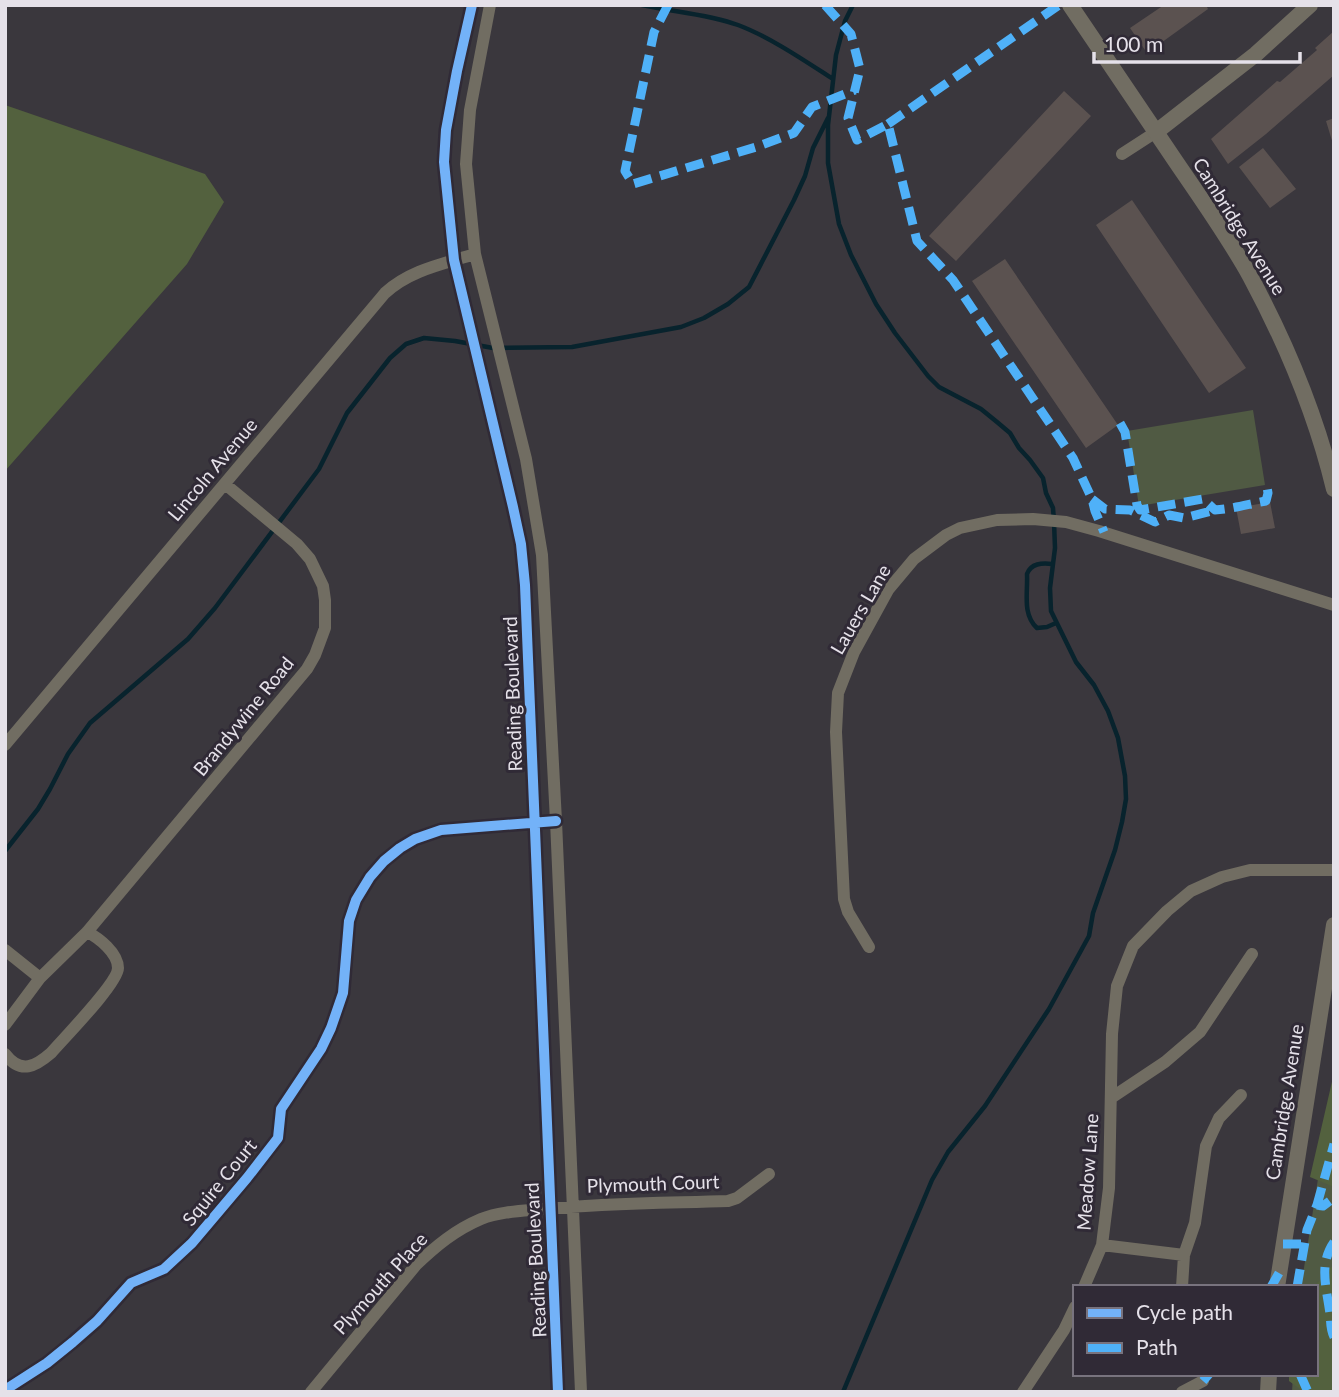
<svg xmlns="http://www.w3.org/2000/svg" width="1339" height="1397" viewBox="0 0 1339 1397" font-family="Lato,sans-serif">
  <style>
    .green { fill: #505a43 }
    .forest { fill: #53613e }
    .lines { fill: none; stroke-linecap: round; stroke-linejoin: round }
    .stream { stroke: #08232d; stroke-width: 4.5 }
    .building { fill: #5b5250 }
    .minor { stroke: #716d62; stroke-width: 12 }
    .tertiary { stroke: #716d62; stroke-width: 16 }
    .quiet { stroke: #4fb1f8; stroke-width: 9; stroke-dasharray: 18 9; stroke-linecap: butt }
    .cycleway-casing { stroke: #302a36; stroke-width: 15 }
    .cycleway { stroke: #73b2f8; stroke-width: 10 }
    .labels { text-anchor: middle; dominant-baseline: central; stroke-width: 6; stroke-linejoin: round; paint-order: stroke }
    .street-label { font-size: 19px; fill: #e5e1e9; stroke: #302a36 }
  </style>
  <rect width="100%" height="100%" fill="#3a373d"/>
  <path class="green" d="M1253 410 1265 485 1139 506 1127 431Z
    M1334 1077V1392H1292L1293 1374H1316V1287H1301Z"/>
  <path class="forest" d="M5 105 205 174 224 202 187 264 5 471Z
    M1334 1073V1187L1310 1177Z
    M1334 1264V1392H1304L1289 1381V1374H1316V1287H1314Z"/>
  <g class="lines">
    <path class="stream" d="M642 5C674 12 708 14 738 25 770 37 805 61 833 79
      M1052 564C1042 563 1031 563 1027 574 1028 593 1022 614 1037 628L1047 627 1056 623
      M5 851 38 809 50 789 68 754 90 723 188 639 215 608 319 469 347 413 390 358 406 344 424 338 455 341 493 348 572 347 681 327 704 318 728 304 749 287 794 200 805 176 813 148 828 118
      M843 1392 932 1180 948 1152 985 1106 1049 1009 1089 936 1093 913 1115 850 1122 822 1126 799 1125 776 1118 738 1108 711 1094 685 1076 662 1051 611 1050 588 1055 548 1054 522 1053 508 1046 493 1043 478 1030 460 1019 448 1010 433 997 422 981 409 939 387 928 376 895 333 876 304 851 255 839 224 828 163V125L836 55 845 21 853 5"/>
  </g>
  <path class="building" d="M1164 5H1206L1208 9 1147 53 1130 28Z
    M1334 31V75L1266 134 1228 164 1211 139 1277 81 1280 82 1317 50 1315 48Z
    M1064 91 1091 116 956 261 929 236Z
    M1334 118V144H1333L1326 121Z
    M1263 148 1296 189 1270 208 1239 167Z
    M1132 200 1246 368 1209 393 1096 225Z
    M1005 259 1118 425 1086 448 972 281Z
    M1270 502 1275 528 1241 534 1236 508Z"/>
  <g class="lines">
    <path class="minor" d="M472 5 457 71 446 130 444 162 454 260 513 507 521 544 525 585 558 1392
      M490 5 470 110 466 164 475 254 526 459 542 555 556 821 581 1392
      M1122 154 1156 132
      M5 745 385 293C410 270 443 264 475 254
      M869 947 848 912 844 899 836 732 838 693 854 652 888 590 914 559 946 535 960 528 997 520 1033 519 1066 522 1099 531 1334 605
      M5 950 40 978 87 932 307 669 315 655 325 628V600L323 586 310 559 297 544 225 484
      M5 1025 40 978
      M5 1054C21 1075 36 1066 51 1053 64 1038 118 983 118 968 118 953 99 938 87 932
      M1111 1098 1165 1062 1200 1032 1252 954
      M1102 1245 1184 1255
      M1084 1287 1102 1245 1109 1188 1112 1034 1117 986 1133 946 1167 911 1191 891 1222 877 1250 870H1334
      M1182 1287 1184 1255 1195 1223 1206 1146 1219 1118 1241 1095
      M5 1390 47 1363 73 1342 97 1321 131 1283 164 1269 192 1243 247 1178 278 1138 281 1109 321 1049 331 1028 343 993 349 921 356 900 370 877 384 861 400 848 415 839 441 830 556 821
      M311 1392 416 1265C436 1246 455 1230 481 1219 501 1211 524 1211 545 1209 605 1203 667 1203 728 1201L737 1198 769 1174
      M1023 1392 1064 1330 1075 1307
      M1182 1392 1203 1381"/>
    <path class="tertiary" d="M1070 5C1102 52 1134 99 1166 147 1194 189 1225 231 1250 276 1286 343 1316 415 1334 489
      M1156 132 1256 54 1310 5
      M1277 1287 1334 925
      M1268 1392 1269 1374"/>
    <path class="quiet" d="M668 5 654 32 625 171 633 184 756 147 794 133 812 107 855 90
      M825 5 851 34 860 69 848 118 857 140 888 124 917 241 953 280 1073 458 1092 499 1095 511 1104 532
      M888 124 1059 5
      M1120 423 1125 432 1137 505 1140 510 1203 499 1215 510C1232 509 1249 504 1266 501L1268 493 1267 487
      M1092 499 1105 509 1130 510 1155 522 1169 515 1184 518 1215 510
      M1317 1205 1334 1144
      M1334 1242C1318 1265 1327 1289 1330 1314 1331 1323 1330 1329 1334 1337
      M1283 1244H1305
      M1271 1287 1279 1273
      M1297 1287 1307 1230 1317 1205 1323 1206 1334 1198
      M1300 1374 1308 1392
      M1203 1381 1209 1374"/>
    <g class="cycleway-casing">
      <path id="cycleway" d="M472 5 457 71 446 130 444 162 454 260 513 507 521 544 525 585 558 1392
        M5 1390 47 1363 73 1342 97 1321 131 1283 164 1269 192 1243 247 1178 278 1138 281 1109 321 1049 331 1028 343 993 349 921 356 900 370 877 384 861 400 848 415 839 441 830 556 821"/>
    </g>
    <use href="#cycleway" class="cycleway"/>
  </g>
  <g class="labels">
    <g class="street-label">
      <text transform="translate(1240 226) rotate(58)">Cambridge Avenue</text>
      <text transform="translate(212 469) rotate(-50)">Lincoln Avenue</text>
      <text transform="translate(860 609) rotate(-60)">Lauers Lane</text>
      <text transform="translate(512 694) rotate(-92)">Reading Boulevard</text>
      <text transform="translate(243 716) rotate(-51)">Brandywine Road</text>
      <text transform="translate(1284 1102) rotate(-81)">Cambridge Avenue</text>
      <text transform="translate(1087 1172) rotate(-86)">Meadow Lane</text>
      <text transform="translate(219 1182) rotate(-51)">Squire Court</text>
      <text transform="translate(653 1183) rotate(-2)">Plymouth Court</text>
      <text transform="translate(535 1260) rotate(-93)">Reading Boulevard</text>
      <text transform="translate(380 1283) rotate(-48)">Plymouth Place</text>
    </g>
  </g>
  <rect width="1339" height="1397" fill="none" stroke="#e5e1e9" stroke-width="14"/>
  <rect x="1073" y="1285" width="245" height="91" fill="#302a36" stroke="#78737e" stroke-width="2"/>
  <rect x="1087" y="1308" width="35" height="10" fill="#73b2f8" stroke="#78737e" stroke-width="2"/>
  <text x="1136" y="1320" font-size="21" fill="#e5e1e9">Cycle path</text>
  <rect x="1087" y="1343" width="35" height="10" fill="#4fb1f8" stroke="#78737e" stroke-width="2"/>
  <text x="1136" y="1355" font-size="21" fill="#e5e1e9">Path</text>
  <path d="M1094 52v10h206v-10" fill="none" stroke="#e5e1e9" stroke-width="3.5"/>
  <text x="1104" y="52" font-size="21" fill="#e5e1e9" stroke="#302a36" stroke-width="5" paint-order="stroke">100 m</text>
</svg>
